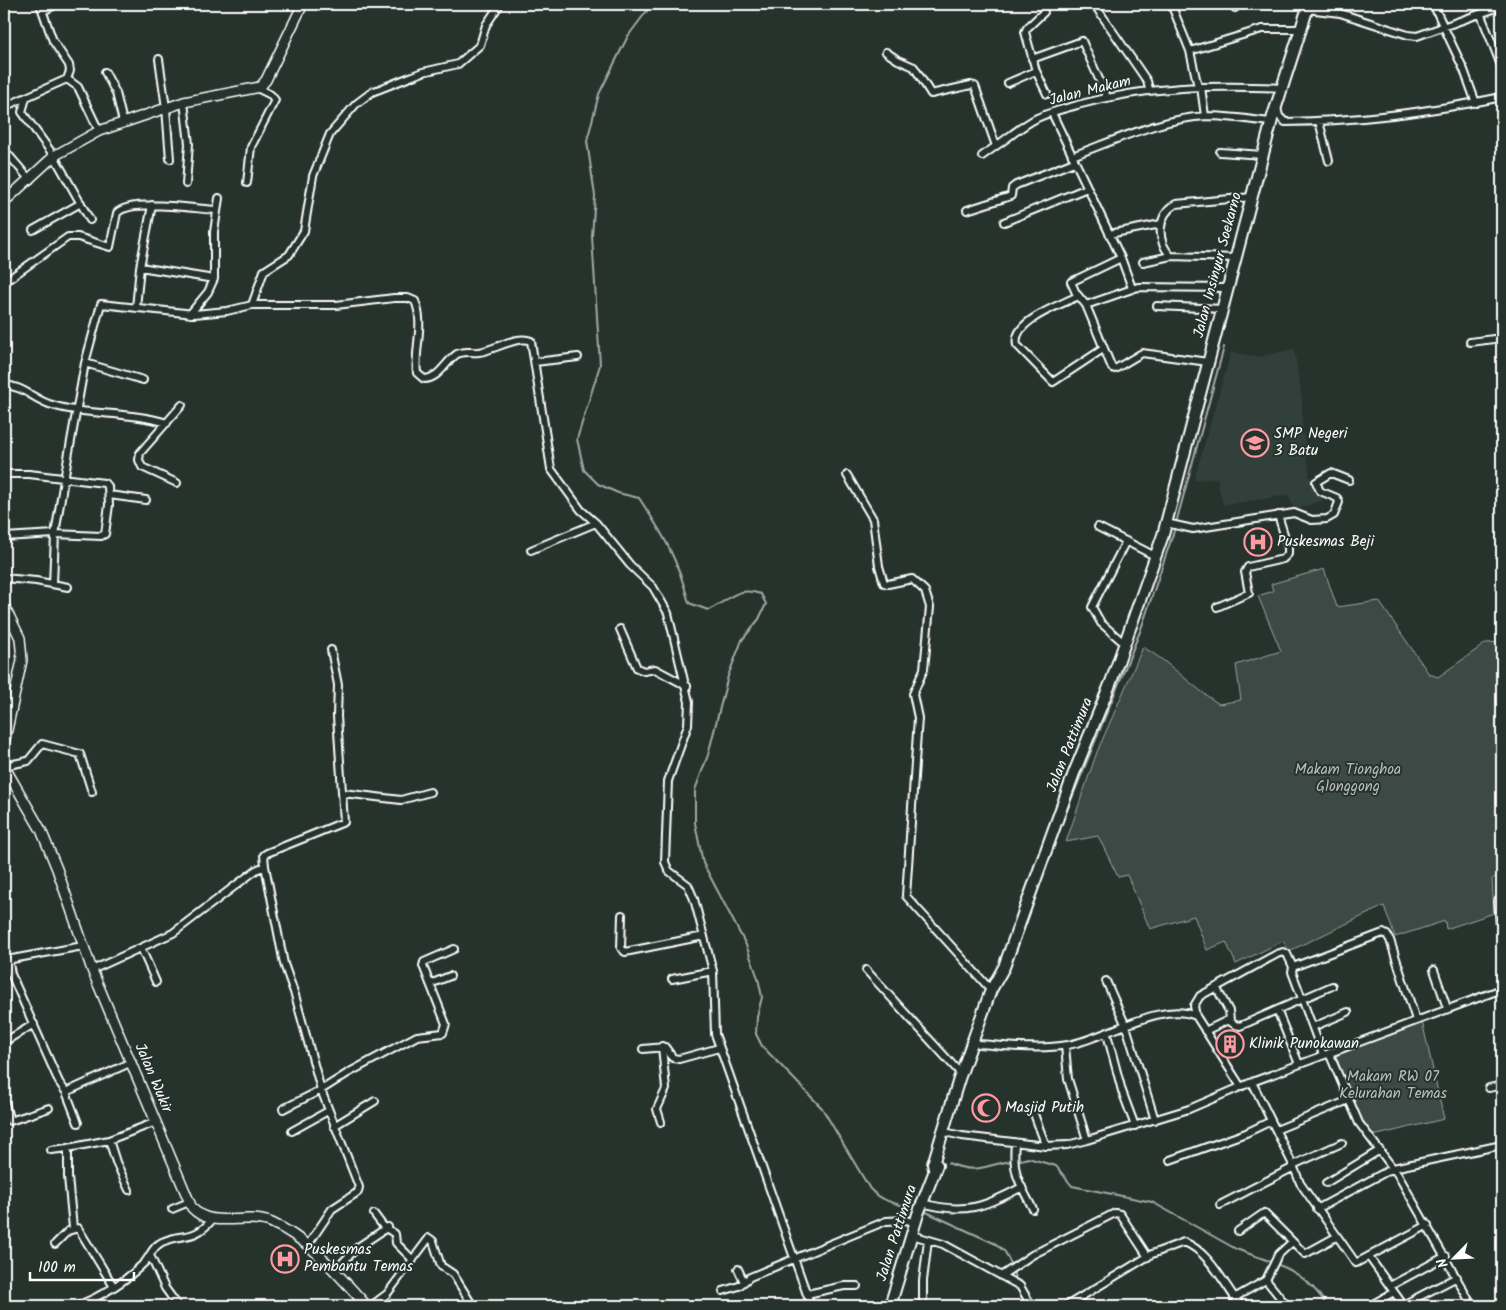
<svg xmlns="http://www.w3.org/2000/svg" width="1506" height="1310" viewBox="0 0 1506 1310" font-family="Kalam,sans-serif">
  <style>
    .built { fill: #333f3a }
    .green { fill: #3e4944; stroke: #9ea4a2 }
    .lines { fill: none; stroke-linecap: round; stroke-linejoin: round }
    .stream { stroke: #a4a9a7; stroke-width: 2 }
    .street-casing { stroke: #fff; stroke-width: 10 }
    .secondary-casing { stroke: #fff; stroke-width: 12 }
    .primary-casing { stroke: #fff; stroke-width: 14 }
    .street { stroke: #26332d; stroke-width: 6 }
    .secondary { stroke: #26332d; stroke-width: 9 }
    .primary { stroke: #26332d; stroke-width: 10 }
    .labels { text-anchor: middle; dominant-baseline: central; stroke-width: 4; stroke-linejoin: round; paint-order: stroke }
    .street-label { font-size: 15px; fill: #fff; stroke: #26332d }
    .poi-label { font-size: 15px; fill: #fff; stroke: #26332d; text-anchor: start }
    .park-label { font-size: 15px; fill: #bbbfbe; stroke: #26332d }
  </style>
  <rect width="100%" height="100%" fill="#26332d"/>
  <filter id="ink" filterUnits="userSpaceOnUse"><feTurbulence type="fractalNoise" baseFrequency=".02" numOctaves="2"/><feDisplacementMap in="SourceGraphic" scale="10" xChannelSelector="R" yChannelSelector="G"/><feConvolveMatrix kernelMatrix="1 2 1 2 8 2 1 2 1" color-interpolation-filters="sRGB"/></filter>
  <g filter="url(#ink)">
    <path class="built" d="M1294 349 1302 399V424L1310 478 1323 500 1294 510 1289 495 1223 505 1217 478 1194 480 1231 352 1258 357Z"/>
    <path class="green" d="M1324 569 1337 607 1379 601 1429 674 1438 677 1486 643 1502 642V873L1492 879 1494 913 1446 929 1445 921 1395 937 1384 906 1289 951 1283 941 1236 964 1226 942 1207 950 1194 916 1150 929 1127 875 1118 877 1098 836 1066 842 1097 752 1143 647C1171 663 1192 687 1219 704L1241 700 1236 665 1281 651 1258 596 1273 591 1271 584Z
      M1422 1021 1444 1119 1373 1136 1355 1110 1336 1056Z"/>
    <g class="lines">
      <path class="stream" d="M652 4 628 36 599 94 587 141 595 196 592 236 600 365 577 439 584 470 598 484 618 493 639 498C665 537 677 558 689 603L708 610C729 601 737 585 761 594L766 604 759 619 742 640 728 676 708 755 695 790V823L703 863 746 945 758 978 762 997 757 1017 756 1034 762 1046 822 1108 870 1189C884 1203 898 1204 917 1209
        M1176 523 1224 347
        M1065 815 1141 629 1175 528
        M1017 1161 1028 1158 1056 1166 1072 1186 1152 1202 1236 1249 1272 1262
        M948 1163C978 1175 983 1165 1012 1161
        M924 1211 996 1244 1005 1252 1012 1266
        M1276 1264C1299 1272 1315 1286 1327 1306
        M1013 1271 1016 1281
        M1019 1290 1025 1306"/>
      <g class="street-casing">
        <path id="street" d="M4 4H5
          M40 4 53 41 69 65 70 71 67 79
          M1094 4 1147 81 1149 89
          M1171 4 1190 51 1198 87
          M1232 4 1235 8
          M1433 4 1464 70 1476 103
          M1307 9 1340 13 1408 35 1417 36 1502 6
          M43 11 57 4
          M1044 12 1027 28 1025 32 1036 71 1047 94
          M1481 15 1502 68
          M1190 51 1262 29H1300
          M886 52 898 60 914 67 931 94 971 85 975 86 996 146 982 156
          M159 59 166 108 170 159
          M1032 59 1082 41 1107 97
          M105 72 116 93 123 122
          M1008 83 1036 71
          M1201 87 1205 116
          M26 98 22 112 54 156 90 220
          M184 102 189 144 186 184
          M4 107 67 79 78 87 99 131
          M1277 108 1279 116 1285 122C1359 121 1430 112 1502 97
          M1052 113 1121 258 1132 288
          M1319 121 1329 161
          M996 146C1009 137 1023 125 1037 118 1050 112 1064 109 1077 105 1146 86 1211 85 1282 88
          M1220 152 1263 155
          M7 153 30 180
          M1072 156C1114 141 1161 118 1207 116 1229 116 1251 120 1272 122
          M247 183 251 147 275 100 271 95 257 88
          M967 210 1011 196 1012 188 1016 185 1074 162
          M1004 222 1087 188
          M33 230 81 203
          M1109 234 1161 224
          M1121 258 1071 282 1076 293 1086 305 1112 368 1115 369 1142 353 1208 362
          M1236 258 1171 256C1156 241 1157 215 1176 204L1252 197
          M1143 262 1171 256
          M140 267 214 279
          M6 281 68 237H78L110 247 117 213C130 198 196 209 217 210
          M1078 296C1061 305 1011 321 1017 345L1053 382 1103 349
          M252 305 264 271 289 255 304 231 313 176 330 134 356 104 372 92 423 72 458 64 480 45 486 25 500 4
          M1086 305 1138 287 1228 288
          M1157 306 1223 309
          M136 308 140 267 152 205
          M190 314 208 292 214 279V232L219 198
          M1470 342 1502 338
          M535 362 578 357
          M85 363 143 380
          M4 385C23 386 32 398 49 404 84 416 129 411 167 423
          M4 474H29L104 483 108 486 109 505 105 534 101 536 55 534 4 537
          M847 475 873 519 879 566 884 583 888 584 912 579 925 591 930 607 924 669 913 694 918 718 906 896 991 990
          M177 483 142 467 139 460 140 453 182 405
          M109 495 146 500
          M1166 523 1193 529 1294 513 1312 520 1327 519 1334 515 1339 502 1337 498 1320 491 1316 482 1331 473 1349 480
          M1098 527 1155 556
          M531 550 596 523
          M4 578 36 581 68 587
          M53 584 55 534 64 480 85 363 101 304 194 314 227 311 252 305H336L394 298H408L415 301C425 324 414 350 417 373L424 379C439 379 445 362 457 354 465 350 471 353 479 352 495 350 516 335 531 341L551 469 581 510 596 523 630 565 653 587 668 613 689 702 688 725 668 781 665 862 669 871 688 885 694 899 713 971 715 1034 811 1306
          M1217 607 1249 593 1245 572 1248 567 1283 559 1288 554V547L1278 515
          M4 626 12 624
          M620 629 637 668 644 671 655 669 687 686
          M1125 644 1101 623 1092 607 1126 541
          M4 766 28 761 42 744 80 754 92 792
          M343 793 401 800 430 792
          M265 866 284 964 295 995 321 1090 359 1187 358 1192 332 1209 308 1245
          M1498 901 1502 949
          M622 915 621 948 625 952 704 936
          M83 946 12 959 9 963 11 974 59 1082 66 1092 132 1062
          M141 948 156 982
          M92 970 173 933 256 870 265 866 264 855 267 853 344 822 337 716 338 685 331 650
          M866 970 961 1074
          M1434 970 1447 1008
          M672 979 713 971
          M1106 981 1126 1026 1155 1120
          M430 984 450 976
          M1216 987 1229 1011 1230 1020
          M1277 1010 1299 1064
          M1196 1016 1194 1006 1200 996 1277 954 1283 952 1287 954 1293 967
          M1313 1027 1348 1012
          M1205 1031 1228 1020 1235 1025 1240 1026 1332 986
          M1107 1034 1122 1091 1135 1126
          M4 1042 34 1024
          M979 1044C1008 1046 1039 1050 1068 1045 1105 1039 1161 1000 1196 1016L1241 1087
          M1065 1046 1068 1079 1087 1140
          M643 1049 665 1047 673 1058 679 1059 719 1048
          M1329 1053 1359 1123 1398 1175 1470 1302 1467 1306
          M1323 1055 1292 972 1293 967 1383 933 1387 935 1390 940 1416 1020
          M1252 1082 1293 1165 1300 1183 1356 1263 1428 1225
          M1489 1088 1502 1085
          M66 1092 78 1123
          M4 1100 10 1121 49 1108
          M283 1109 321 1090 348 1073 417 1036 443 1033 446 1024 423 966 424 962 454 949
          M1034 1114 1046 1146
          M661 1122 657 1109 666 1089 662 1046
          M334 1126 375 1101
          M1276 1130 1349 1100
          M292 1131 328 1111
          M949 1133 962 1136 1046 1146 1067 1145 1087 1140 1189 1109 1252 1082 1502 989
          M109 1140 116 1162 129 1190
          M1015 1143C1012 1174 1019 1182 1033 1209
          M51 1150 68 1148
          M1170 1160 1246 1133 1271 1121
          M1293 1165 1342 1143
          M1326 1183 1380 1150
          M922 1203C964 1215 985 1207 1022 1187
          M1220 1205 1294 1167
          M172 1209 189 1202
          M1317 1209 1393 1168 1502 1145
          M374 1214 383 1226 395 1234 396 1243 413 1260
          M73 1228 68 1177V1148L109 1140 156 1122
          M1238 1231 1264 1213 1305 1254 1336 1237
          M912 1235 943 1244 1020 1286 1028 1300 1035 1306
          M55 1244 68 1231 78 1228 114 1287
          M150 1255 165 1288 178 1306
          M1369 1257 1404 1306
          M738 1269 744 1282
          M334 1271 358 1247 388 1227
          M1001 1276 1032 1255 1115 1213 1120 1214 1148 1257
          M1266 1280 1287 1306
          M1390 1286 1446 1256
          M723 1291 739 1286 750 1277 886 1221 907 1220 915 1223
          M807 1294 844 1286H857
          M1234 1298 1266 1280 1278 1255 1291 1243
          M1403 1305 1457 1277
          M77 1306C102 1296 126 1281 145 1262 151 1255 152 1247 162 1242 185 1232 193 1242 213 1219
          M371 1306 387 1294 429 1238 433 1241 441 1266 453 1274 473 1306
          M923 1306V1281L928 1240
          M1066 1306 1152 1254 1184 1242C1209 1251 1225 1286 1241 1306
          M1369 1306 1394 1292"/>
      </g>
      <g class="secondary-casing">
        <path id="secondary" d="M4 202 54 156 99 131 184 102 260 87 266 80 303 4
          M4 605 20 638 22 660 4 744
          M4 766 41 830 57 869 92 970 192 1208C212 1230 247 1212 272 1223 311 1240 339 1276 367 1306"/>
      </g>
      <g class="primary-casing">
        <path id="primary" d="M934 1169 933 1164 959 1079 991 990 1004 967 1074 773 1111 682 1163 535 1273 116 1309 4
          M890 1306 918 1214 937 1165"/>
      </g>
      <use href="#street" class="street"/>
      <use href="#secondary" class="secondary"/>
      <use href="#primary" class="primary"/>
    </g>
  </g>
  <defs>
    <g id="school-ring" transform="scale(1.4375)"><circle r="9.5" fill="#26332d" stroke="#ff9aa2" stroke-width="1.5"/><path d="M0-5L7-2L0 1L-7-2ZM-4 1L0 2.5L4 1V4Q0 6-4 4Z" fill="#ff9aa2"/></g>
    <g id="hospital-ring" transform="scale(1.4375)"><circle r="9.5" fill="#26332d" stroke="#ff9aa2" stroke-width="1.5"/><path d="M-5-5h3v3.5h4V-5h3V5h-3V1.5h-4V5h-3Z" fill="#ff9aa2"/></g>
    <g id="building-ring" transform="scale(1.4375)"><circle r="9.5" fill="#26332d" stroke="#ff9aa2" stroke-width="1.5"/><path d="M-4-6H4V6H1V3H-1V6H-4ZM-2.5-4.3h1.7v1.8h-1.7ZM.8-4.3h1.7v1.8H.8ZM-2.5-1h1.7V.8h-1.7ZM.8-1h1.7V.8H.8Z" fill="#ff9aa2"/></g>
    <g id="mosque-ring" transform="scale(1.4375)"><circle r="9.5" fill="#26332d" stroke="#ff9aa2" stroke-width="1.5"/><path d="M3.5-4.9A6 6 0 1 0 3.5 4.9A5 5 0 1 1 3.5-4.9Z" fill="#ff9aa2"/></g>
  </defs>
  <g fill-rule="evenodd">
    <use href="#school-ring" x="1255" y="443"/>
    <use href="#hospital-ring" x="1258" y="542"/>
    <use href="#building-ring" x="1230" y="1044"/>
    <use href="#mosque-ring" x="986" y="1108"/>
    <use href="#hospital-ring" x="285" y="1259"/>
  </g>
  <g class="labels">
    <g class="street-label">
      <text transform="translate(1090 91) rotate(-14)">Jalan Makam</text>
      <text transform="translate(1218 265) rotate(-75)">Jalan Insinyur Soekarno</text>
      <text transform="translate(1070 745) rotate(-68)">Jalan Pattimura</text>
      <text transform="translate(153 1078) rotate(67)">Jalan Wukir</text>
      <text transform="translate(897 1233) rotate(-72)">Jalan Pattimura</text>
    </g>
    <g class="poi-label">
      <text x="1274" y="434">SMP Negeri<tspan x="1274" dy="17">3 Batu</tspan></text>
      <text x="1277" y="542">Puskesmas Beji</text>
      <text x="1249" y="1044">Klinik Punokawan</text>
      <text x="1005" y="1108">Masjid Putih</text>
      <text x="304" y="1250">Puskesmas<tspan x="304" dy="17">Pembantu Temas</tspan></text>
    </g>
    <g class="park-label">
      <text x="1348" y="770">Makam Tionghoa<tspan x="1348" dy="17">Glonggong</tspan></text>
      <text x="1393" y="1077">Makam RW 07<tspan x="1393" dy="17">Kelurahan Temas</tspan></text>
    </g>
  </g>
  <rect width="1506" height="1310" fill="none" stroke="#26332d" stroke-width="20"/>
  <rect x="10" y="10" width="1486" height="1290" fill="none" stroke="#fff" stroke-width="2" filter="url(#ink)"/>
  <g transform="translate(1454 1258) rotate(246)" stroke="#26332d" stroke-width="4" paint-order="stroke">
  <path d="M0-4L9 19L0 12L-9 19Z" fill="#ffffff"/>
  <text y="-8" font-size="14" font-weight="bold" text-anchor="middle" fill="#ffffff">N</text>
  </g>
  <path d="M30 1272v8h104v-8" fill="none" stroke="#ffffff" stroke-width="2.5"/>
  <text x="38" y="1272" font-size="15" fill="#ffffff" stroke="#26332d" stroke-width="4" paint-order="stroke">100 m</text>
</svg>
